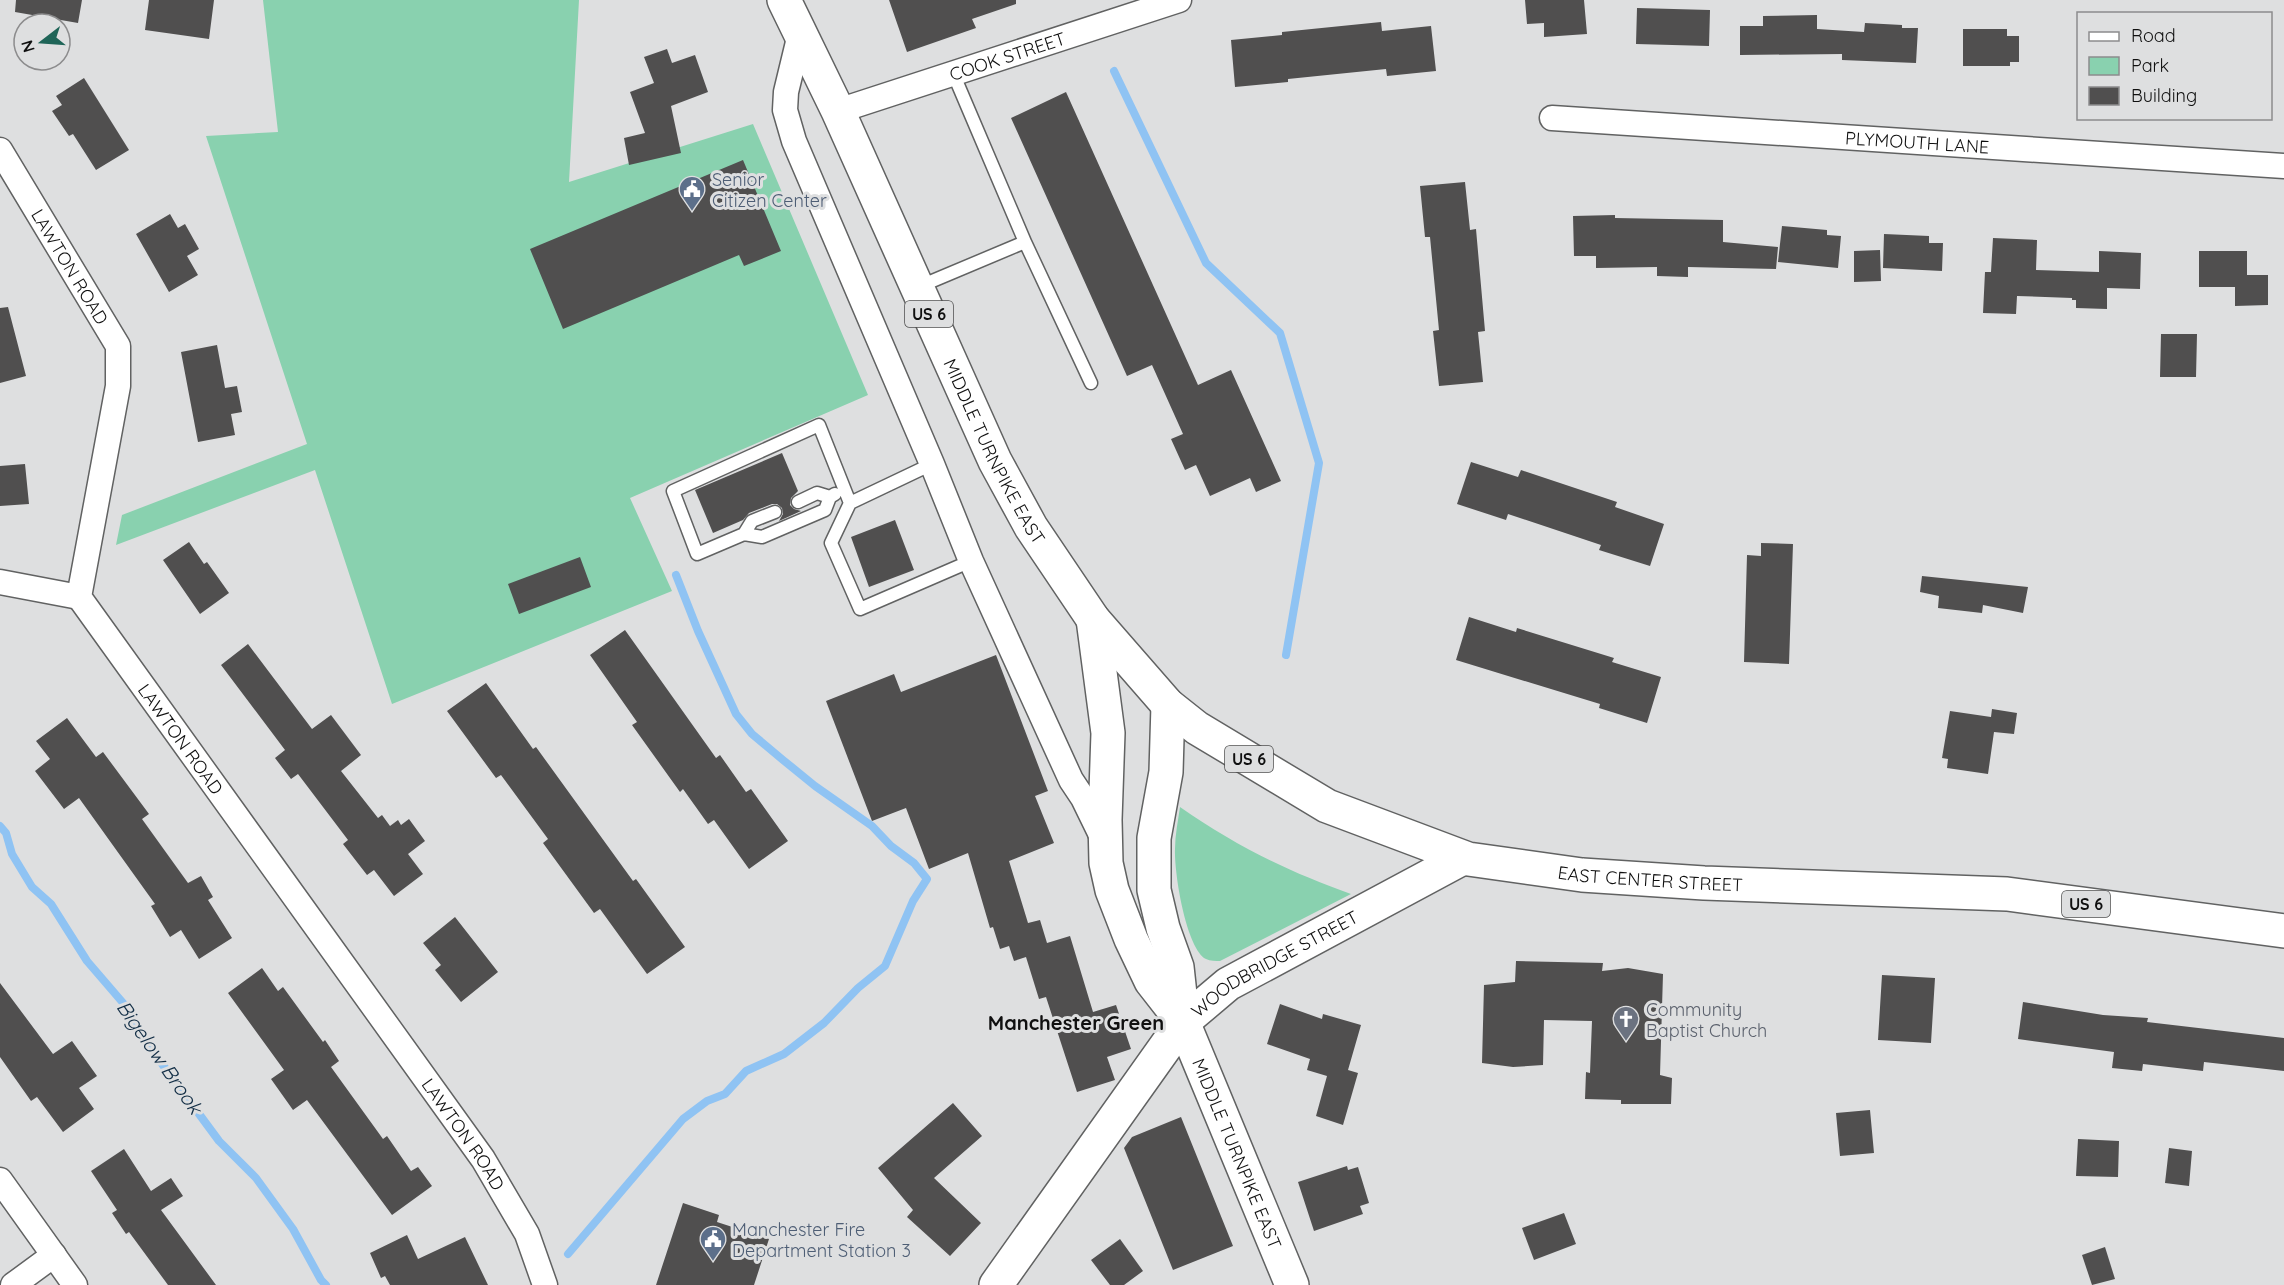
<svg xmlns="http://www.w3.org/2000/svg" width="2284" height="1285" viewBox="0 0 2284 1285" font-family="Quicksand,sans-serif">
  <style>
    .green { fill: #89d1af }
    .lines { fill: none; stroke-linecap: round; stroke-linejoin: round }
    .stream { stroke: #8fc3f3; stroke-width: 8 }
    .building { fill: #504f4f }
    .lane-casing { stroke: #616262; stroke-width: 15 }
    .street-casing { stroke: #616262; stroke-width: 27 }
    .secondary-casing { stroke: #616262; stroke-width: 36 }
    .primary-casing { stroke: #616262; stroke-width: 36 }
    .lane { stroke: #fff; stroke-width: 12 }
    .street { stroke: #fff; stroke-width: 24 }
    .secondary { stroke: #fff; stroke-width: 33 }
    .primary { stroke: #fff; stroke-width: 33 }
    .labels { text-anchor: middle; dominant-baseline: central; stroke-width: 6; stroke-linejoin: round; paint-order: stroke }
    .shield { fill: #dedfe0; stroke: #4e4e4e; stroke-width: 1.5 }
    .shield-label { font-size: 16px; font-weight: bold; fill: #101010 }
    .street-label { font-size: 18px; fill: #101010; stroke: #dedfe0 }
    .service-label { font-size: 18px; fill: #4e5e75; stroke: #dedfe0; text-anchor: start }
    .worship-label { font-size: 18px; fill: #5b616d; stroke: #dedfe0; text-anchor: start }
    .neighbourhood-label { font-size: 20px; font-weight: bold; fill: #101010; stroke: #dedfe0 }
    .water-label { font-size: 20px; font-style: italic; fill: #112d45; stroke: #dedfe0 }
  </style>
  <rect width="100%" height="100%" fill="#dedfe0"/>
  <path class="green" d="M263 0H579L569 182 753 124 868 395 630 498 672 591 392 704 315 470 116 545 122 515 307 444 206 136 278 132Z
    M1180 807C1236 846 1287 871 1351 894L1220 961C1216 961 1210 961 1206 959 1186 948 1174 872 1175 849 1175 835 1178 821 1180 807Z"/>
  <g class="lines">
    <path class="stream" d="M1114 71 1206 263 1280 333 1319 463 1286 655
      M0 826 6 833 12 854 32 887 51 904 87 961 130 1011 154 1053 219 1141 256 1178 293 1229 321 1280 326 1285
      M568 1254 683 1119 707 1101 725 1094 746 1071 784 1054 824 1023 858 988 885 966 913 901 927 879 914 863 891 846 872 826 815 786 783 760 752 734 736 714 698 631 676 575"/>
  </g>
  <path class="building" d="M16 0H82L78 23 15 12Z
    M149 0H214L209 39 145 30Z
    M889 0H1016V4L972 19 976 28 907 52Z
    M1525 0H1584L1587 34 1544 37V23L1527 24Z
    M1637 8 1710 10 1709 46 1636 44Z
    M1817 15V29L1864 32 1865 23 1902 25V28H1918L1916 63 1842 60V54L1740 55V26H1763V16Z
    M1381 22 1382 31 1431 26 1436 71 1387 76 1386 69 1288 79V82L1235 87 1231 40 1282 35V32Z
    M1963 29H2007V36H2019V62H2010V66H1963Z
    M667 49 672 63 695 55 708 92 671 106 681 153 629 165 624 138 645 133 630 92 654 83 644 57Z
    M84 78 129 150 96 170 73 134 69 136 52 111 62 105 56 96Z
    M1066 92 1198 385 1231 370 1281 481 1256 492 1250 478 1210 496 1196 465 1185 470 1171 439 1183 434 1152 365 1127 376 1011 118Z
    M743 160 781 251 744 266 739 255 563 329 530 249Z
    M1465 182 1470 230 1476 229 1485 331 1478 332 1483 382 1439 386 1433 331 1439 330 1430 237H1425L1420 186Z
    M170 214 178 228 185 224 199 249 187 256 198 275 169 292 136 234Z
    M1615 215V218L1723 220V242L1778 247 1776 269 1688 267V277L1657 276V267L1596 268V256H1574L1573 216Z
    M1782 226 1827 230V235L1841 236 1838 268 1778 262Z
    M1884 234 1929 236V243H1943L1942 271 1883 268Z
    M1993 238 2037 240 2036 270 2099 272V251L2141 253 2140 289 2107 288V309L2076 308V300H2072V298L2017 296 2016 314 1983 313 1985 272H1991Z
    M1880 250 1881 281 1854 282V251Z
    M2199 251H2247V275H2268V305L2235 306V287H2199Z
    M8 307 26 376 0 383V308Z
    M2161 334H2197L2196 377H2160Z
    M217 345 225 388 237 386 242 412 231 414 235 435 198 442 181 352Z
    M782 453 798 491 791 498 790 505 794 509 801 511 779 521 783 514 782 508 777 504H772L749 513 743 520 713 533 695 490Z
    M1471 462 1518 477 1521 470 1617 502 1615 507 1664 524 1650 566 1599 550 1601 545 1508 514 1506 520 1457 504Z
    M25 464 29 504 0 506V466Z
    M895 520 914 570 869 587 851 537Z
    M189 542 204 564 207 562 229 593 200 614 163 560Z
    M1761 543 1793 544 1789 664 1744 662 1747 555 1761 556Z
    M580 557 591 587 519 614 508 584Z
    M1922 576 2028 587 2023 613 1983 605 1982 613 1938 608 1939 596 1920 592Z
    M1469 617 1516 632 1517 628 1614 658 1612 662 1661 677 1647 723 1599 708 1600 704 1456 660Z
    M625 630 716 758 720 755 746 792 751 789 788 841 749 869 714 820 708 824 683 789 680 792 632 725 637 722 590 655Z
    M248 644 312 729 331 715 361 755 341 771 378 818 382 815 390 826 398 820 401 825 409 819 425 841 408 854 423 874 394 896 374 870 367 875 343 844 348 840 298 774 291 779 275 758 285 750 221 665Z
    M996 655 1048 791 1035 796 1054 843 1009 861 1028 923 1040 920 1047 943 1070 936 1093 1012 1116 1005 1131 1049 1107 1057 1115 1080 1077 1092 1046 997 1039 999 1026 957 1014 961 1009 946 1000 949 993 927 990 928 968 853 929 869 906 808 872 821 826 701 894 674 901 692Z
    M486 683 533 749 536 747 633 881 636 879 685 947 647 974 600 909 594 913 543 843 548 839 501 775 496 778 447 711Z
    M1992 709 2017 713 2014 734 1994 732 1988 774 1947 768 1948 759 1942 758 1950 711 1991 717Z
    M67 718 96 757 103 752 149 814 142 819 188 883 201 876 213 897 208 900 232 938 199 959 181 930 170 937 151 906 155 904 79 798 64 809 35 771 50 759 36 741Z
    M455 917 498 972 461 1002 435 970 441 965 423 943Z
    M1516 961 1603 963 1602 971 1628 968 1663 974 1660 1075 1672 1078 1671 1104H1621V1100L1585 1099 1586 1072 1590 1073 1592 1021 1544 1020 1543 1065 1513 1067 1482 1063 1484 985 1515 982Z
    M262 968 278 991 283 987 323 1042 325 1040 339 1061 331 1067 383 1139 387 1136 411 1171 418 1167 432 1186 392 1215 307 1100 293 1110 271 1079 284 1070 228 993Z
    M1882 975 1935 978 1931 1043 1878 1040Z
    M0 983 53 1054 72 1041 97 1076 79 1088 94 1109 63 1132 37 1097 31 1101 0 1057Z
    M2023 1002 2103 1015 2148 1018 2147 1022 2284 1038V1071L2204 1062 2203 1071 2143 1064 2142 1071 2112 1068 2114 1052 2018 1039Z
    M1280 1004 1322 1019 1323 1014 1361 1025 1348 1070 1358 1073 1343 1125 1316 1116 1327 1076 1307 1070 1310 1059 1267 1044Z
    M953 1103 982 1136 934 1178 981 1223 950 1256 907 1217 913 1210 878 1168Z
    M1870 1110 1874 1153 1840 1156 1836 1113Z
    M1181 1117 1233 1246 1173 1270 1124 1148 1132 1137Z
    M2078 1139 2119 1141 2118 1177 2076 1176Z
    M2169 1148 2192 1151 2189 1186 2165 1183Z
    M124 1149 151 1191 171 1178 183 1196 161 1210 216 1285H168L129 1232 126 1234 112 1213 117 1210 91 1171Z
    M1347 1166 1348 1170 1358 1167 1369 1203 1360 1206 1363 1214 1314 1231 1298 1182Z
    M683 1203 719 1215 717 1222 769 1239 754 1285H656Z
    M1564 1213 1576 1244 1534 1260 1522 1228Z
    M407 1235 418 1259 465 1237 488 1285H390L385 1276 381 1278 370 1253Z
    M1120 1239 1143 1271 1124 1285H1110L1091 1260Z
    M2105 1247 2115 1279 2092 1285 2082 1255Z"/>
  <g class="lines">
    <g class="lane-casing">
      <path id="lane" d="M953 73 1025 242
        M918 287 1025 242 1091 383
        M932 464 850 503 831 543 860 609 971 561
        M830 497 825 510 762 537 744 534 697 554 673 491 819 425 850 503
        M798 502 817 493 830 497 835 494
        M744 534 752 521 775 512"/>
    </g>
    <g class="street-casing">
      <g id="street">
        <path d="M800 34 786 92 785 110 794 141 932 464 971 561 1071 780 1083 798 1103 839"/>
        <path id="s1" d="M838 111 1179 0"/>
        <path id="s2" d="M1552 118 2284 166"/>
        <path id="s3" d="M0 150 118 346V386L79 597 483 1159 527 1234 545 1285"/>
        <path d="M0 582 79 597"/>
        <path d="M0 1180 75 1285"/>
        <path d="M13 1285 54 1255"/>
      </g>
    </g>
    <g class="secondary-casing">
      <g id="secondary">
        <path id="s4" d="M1093 619 1108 733 1105 820 1106 863 1112 890 1131 939 1151 981 1183 1022 1292 1285"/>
        <path d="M1168 705 1166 772 1154 838V890L1163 928 1177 967 1183 1022"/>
        <path id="s5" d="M996 1285 1183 1022 1228 984 1463 858"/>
      </g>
    </g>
    <g class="primary-casing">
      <g id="primary">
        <path id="s6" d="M784 0 838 111 995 461 1031 527 1093 619 1168 705 1197 728 1327 806 1468 859 1582 875 1704 883 2007 894 2284 931"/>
      </g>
    </g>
    <use href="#lane" class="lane"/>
    <use href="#street" class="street"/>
    <use href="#secondary" class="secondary"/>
    <use href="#primary" class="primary"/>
  </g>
  <defs>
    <g id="civic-pin" transform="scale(1.35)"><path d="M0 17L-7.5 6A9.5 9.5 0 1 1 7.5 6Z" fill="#5c6f8a" stroke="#dedfe0"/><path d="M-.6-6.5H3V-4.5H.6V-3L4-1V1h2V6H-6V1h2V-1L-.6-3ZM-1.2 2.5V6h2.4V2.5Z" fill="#fff"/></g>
    <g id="church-pin" transform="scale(1.35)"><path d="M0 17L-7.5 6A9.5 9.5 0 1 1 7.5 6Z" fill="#6b7280" stroke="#dedfe0"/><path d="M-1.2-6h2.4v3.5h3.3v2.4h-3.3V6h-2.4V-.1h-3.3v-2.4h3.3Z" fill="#fff"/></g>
  </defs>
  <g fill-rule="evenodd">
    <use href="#civic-pin" x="692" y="189"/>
    <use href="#church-pin" x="1626" y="1019"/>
    <use href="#civic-pin" x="713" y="1239"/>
  </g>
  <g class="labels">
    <g class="shield">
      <rect x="905" y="301" width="48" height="26" rx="4.5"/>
      <rect x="1225" y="746" width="48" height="26" rx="4.5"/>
      <rect x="2062" y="891" width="48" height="26" rx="4.5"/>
    </g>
    <g class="shield-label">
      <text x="929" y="314">US 6</text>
      <text x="1249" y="759">US 6</text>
      <text x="2086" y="904">US 6</text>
    </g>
    <g class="street-label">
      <text stroke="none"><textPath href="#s1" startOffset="178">COOK STREET</textPath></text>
      <text stroke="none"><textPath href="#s2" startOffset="366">PLYMOUTH LANE</textPath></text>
      <text stroke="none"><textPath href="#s3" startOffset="136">LAWTON ROAD</textPath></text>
      <text stroke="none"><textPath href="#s6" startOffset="498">MIDDLE TURNPIKE EAST</textPath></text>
      <text stroke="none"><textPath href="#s3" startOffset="658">LAWTON ROAD</textPath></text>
      <text stroke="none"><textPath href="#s6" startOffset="1330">EAST CENTER STREET</textPath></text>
      <text stroke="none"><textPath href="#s5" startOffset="432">WOODBRIDGE STREET</textPath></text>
      <text stroke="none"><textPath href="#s3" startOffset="1144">LAWTON ROAD</textPath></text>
      <text stroke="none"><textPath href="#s4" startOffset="566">MIDDLE TURNPIKE EAST</textPath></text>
    </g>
    <g class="service-label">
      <text x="712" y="179">Senior<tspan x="712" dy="21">Citizen Center</tspan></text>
      <text x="732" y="1229">Manchester Fire<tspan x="732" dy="21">Department Station 3</tspan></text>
    </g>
    <g class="worship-label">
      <text x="1646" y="1009">Community<tspan x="1646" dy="21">Baptist Church</tspan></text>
    </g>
    <g class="neighbourhood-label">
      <text x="1076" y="1022">Manchester Green</text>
    </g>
    <g class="water-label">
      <text transform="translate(160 1057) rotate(55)">Bigelow Brook</text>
    </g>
  </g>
  <rect x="2077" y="12" width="195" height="108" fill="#dedfe0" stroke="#8c8c8d" stroke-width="1.5"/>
  <rect x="2089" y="32" width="30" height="9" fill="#ffffff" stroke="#8c8c8d" stroke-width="1.5"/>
  <text x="2131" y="42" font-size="18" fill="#101010">Road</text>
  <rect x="2089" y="57" width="30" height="18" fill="#89d1af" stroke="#8c8c8d" stroke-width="1.5"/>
  <text x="2131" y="72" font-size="18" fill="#101010">Park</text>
  <rect x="2089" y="87" width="30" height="18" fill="#504f4f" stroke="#8c8c8d" stroke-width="1.5"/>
  <text x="2131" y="102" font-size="18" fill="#101010">Building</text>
  <g transform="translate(42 42) rotate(253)"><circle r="28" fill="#dedfe0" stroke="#8c8c8d" stroke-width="1.5"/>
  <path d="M0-4.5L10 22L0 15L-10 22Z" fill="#1f6558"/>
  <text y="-9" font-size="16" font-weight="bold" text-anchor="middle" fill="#101010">N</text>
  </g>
</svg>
